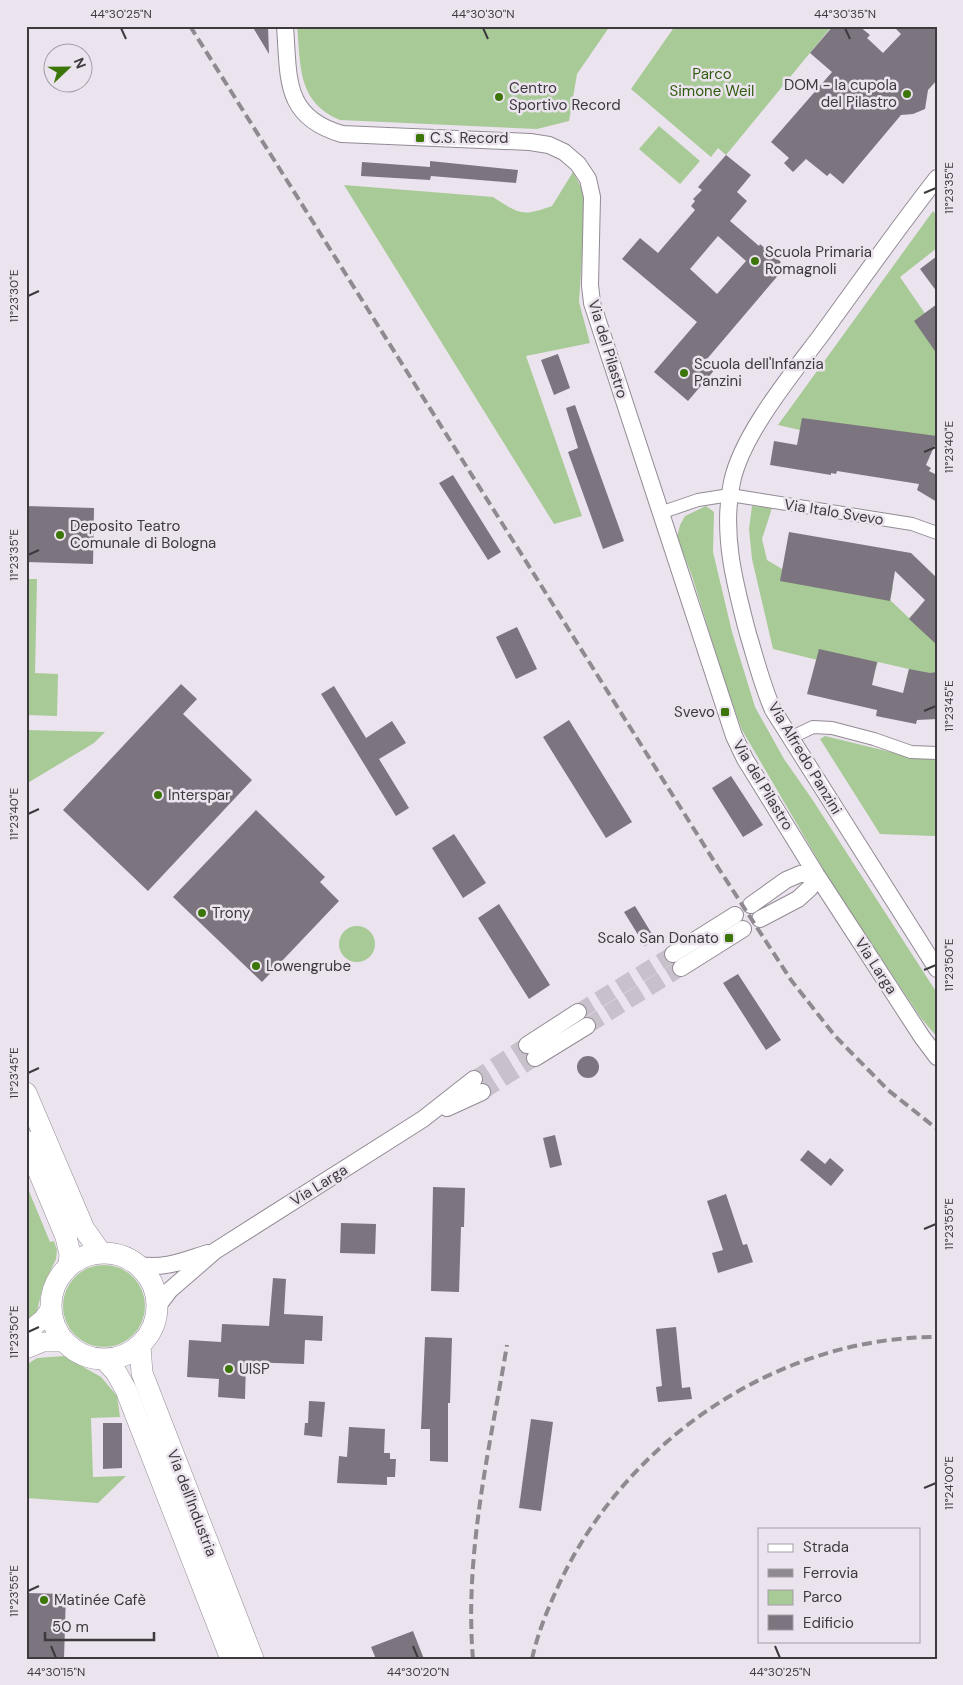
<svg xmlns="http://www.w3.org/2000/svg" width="963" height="1685" viewBox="0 0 963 1685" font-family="'DM Sans',sans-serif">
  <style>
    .green { fill: #a8ca96 }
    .building { fill: #7c757f; fill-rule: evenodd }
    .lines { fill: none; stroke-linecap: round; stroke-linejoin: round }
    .tertiary-tunnel { stroke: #c8c1cb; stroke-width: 16; stroke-dasharray: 16 8; stroke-linecap: butt }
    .minor-casing { stroke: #928b95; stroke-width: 14 }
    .tertiary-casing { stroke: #928b95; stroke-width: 18 }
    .secondary-casing { stroke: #928b95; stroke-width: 20 }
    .primary-casing { stroke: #928b95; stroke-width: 22 }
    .minor { stroke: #fff; stroke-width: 12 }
    .tertiary { stroke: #fff; stroke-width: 16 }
    .secondary { stroke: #fff; stroke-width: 19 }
    .primary { stroke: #fff; stroke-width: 21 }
    .rail { stroke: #8f8a91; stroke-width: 4; stroke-dasharray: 10 5; stroke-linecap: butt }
    .ticks { fill: none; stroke: #3d3a3e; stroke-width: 2 }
    .poi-dot { fill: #3c7608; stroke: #ebe3ee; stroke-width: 2 }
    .labels { text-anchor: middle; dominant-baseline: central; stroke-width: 5; stroke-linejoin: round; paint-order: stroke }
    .park-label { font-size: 15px; fill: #305c0e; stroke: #ebe3ee }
    .poi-label { font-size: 15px; fill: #3d3a3e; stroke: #ebe3ee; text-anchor: start }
    .street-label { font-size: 15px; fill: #3d3a3e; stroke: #ebe3ee }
    .neatline { fill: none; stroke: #3d3a3e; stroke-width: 2 }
    .ticks-label { font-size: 12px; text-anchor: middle; fill: #3d3a3e }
  </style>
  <rect width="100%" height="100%" fill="#ebe3ee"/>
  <path class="green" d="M297 26H610L577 74 569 121 537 129 340 120C297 102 301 66 297 26Z
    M675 26H832L726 155 718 148 711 157 631 89Z
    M659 126 700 161 680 184 639 149Z
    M573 172 583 191V241L579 302 590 343 526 356 582 516 554 524 344 185 493 197C519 214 522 217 552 206Z
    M933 211 937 215V248L900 277 937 331V446L825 429 800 430 778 425Z
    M706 506 714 512 713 552 732 632 755 707 784 759 812 799 937 993V1037L921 1018 832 884 742 730 727 689 692 576 677 537 680 525 685 516Z
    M752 506 772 508 762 539 767 560 782 569 893 587 890 600 909 618 917 610 937 630V684L906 680 909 669 878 662 874 674 773 649 752 559 749 529Z
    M26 579H37L35 673 58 674 57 716 26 715Z
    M26 730 105 732 94 743 26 784Z
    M825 736 911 757H937V835L934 836 880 834 820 739Z
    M339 944a18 18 0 1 1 36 0a18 18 0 1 1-36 0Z
    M26 1184 50 1242 54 1241 57 1250 56 1259 43 1286 37 1311 35 1315 26 1323Z
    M63 1306a41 41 0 1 1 82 0a41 41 0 1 1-82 0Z
    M64 1356 101 1377 117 1396 120 1417 91 1418 93 1477 126 1476 98 1503 26 1498V1365L37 1358Z"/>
  <path class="building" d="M252 26H268L269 54Z
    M833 26H859L870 35 867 38 883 53 901 34 893 26H937V80L928 90 925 109 913 114 901 115 843 184 830 173 827 176 806 159 793 172 784 163 789 158 771 142 832 72 810 53Z
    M726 155 751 175 737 192 747 201 730 221 759 246 760 244 781 262 776 268 781 272 707 359 717 367 688 401 654 372 697 322 622 259 640 238 658 253 695 210 691 206 695 201 693 199 702 190 698 187ZM718 236 746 261 717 294 690 269Z
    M430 161 518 170 516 183 431 176 430 180 361 176 362 162 430 167Z
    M937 256V292L920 269Z
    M937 304V354L914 321Z
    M558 354 570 388 554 395 541 360Z
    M575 405 624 541 603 549 568 452 578 448 566 408Z
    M802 418 937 436V440L926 465 931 468 929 471 937 475V502L917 490 919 484 837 471 836 474 831 473V475L770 465 774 441 797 445Z
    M453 475 501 552 488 560 439 483Z
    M26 506 94 508 93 564 26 562Z
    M789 532 911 553 937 578V645L909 619 925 600 895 571 890 601 780 581Z
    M517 627 537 669 516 679 496 637Z
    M819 649 877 662 872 685 903 693 909 669 930 673 937 672V719L917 720 916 724 876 716 877 710 807 694Z
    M181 684 197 699 183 714 252 780 148 891 63 810Z
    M334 686 366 738 392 721 406 743 379 759 409 808 396 816 321 694Z
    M569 720 632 822 606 838 543 737Z
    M731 776 763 825 743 837 712 788Z
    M256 810 325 877 320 882 339 901 262 982 173 897Z
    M454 834 486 883 463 898 432 848Z
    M499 904 550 985 529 999 478 918Z
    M635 906 655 939 645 946 624 912Z
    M738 974 781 1040 766 1050 723 983Z
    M577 1067a11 11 0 1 1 22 0a11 11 0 1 1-22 0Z
    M555 1135 562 1165 550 1168 543 1138Z
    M808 1150 825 1164 830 1158 844 1170 831 1186 800 1160Z
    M433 1187 465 1188 464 1227H461L459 1292 431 1291Z
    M726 1194 743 1245 747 1244 753 1262 718 1273 712 1253 723 1250 707 1201Z
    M341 1223 376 1224 375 1254 340 1253Z
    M273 1278 286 1279 284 1314 323 1316 322 1341 305 1340 304 1364 246 1362 245 1399 218 1397 219 1379 187 1377 189 1340 221 1342 222 1324 269 1326Z
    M676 1327 682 1388 690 1387 692 1399 658 1402 656 1387 662 1386 656 1329Z
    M425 1337 452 1338 450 1403H448V1462L430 1461V1429H421Z
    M309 1401 325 1402 322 1437 304 1435 305 1423H308Z
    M531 1419 553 1422 541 1511 519 1508Z
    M103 1423H122V1468L103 1469Z
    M349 1427 385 1429 384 1453H390V1459H396L395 1477H387V1485L337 1483 339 1456 347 1457Z
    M26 1593 66 1594 64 1659H26Z
    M413 1631 424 1659H376L371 1647Z"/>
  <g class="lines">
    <path class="tertiary-tunnel" d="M578 1012 673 954
      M587 1026 681 968
      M474 1079 527 1045
      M482 1092 535 1058"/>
    <g class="minor-casing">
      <path id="minor" d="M660 513 698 500 730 495 912 524 937 533
        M790 738 813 727 832 728 874 739 911 752 937 753"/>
    </g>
    <g class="tertiary-casing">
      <path id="tertiary" d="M285 26C289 78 283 117 342 134L530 142 549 145 564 152 578 164 588 179 592 197 590 285 592 303 734 736 745 759 816 874 922 1037 937 1057
        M937 178C897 229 860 282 822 334 793 373 742 434 732 482 721 533 735 585 748 634 756 660 762 685 773 710L937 969
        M751 905 786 880 800 874H816
        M760 919 798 899 810 888 816 874
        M673 954 735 915
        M681 968 743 929
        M527 1045 578 1012
        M535 1058 587 1026
        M447 1108 482 1092
        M138 1265C166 1269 182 1261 208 1253
        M157 1307 170 1290 215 1251 423 1119 474 1079"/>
    </g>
    <g class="secondary-casing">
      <path id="secondary" d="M26 1333 43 1319 51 1308
        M26 1349 43 1342H64"/>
    </g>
    <g class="primary-casing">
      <path id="primary" d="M26 1093 84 1229 101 1253
        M26 1141 66 1237 70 1254 69 1266
        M51 1306a53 53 0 1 1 106 0a53 53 0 1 1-106 0Z
        M140 1346 142 1373 253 1659
        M105 1360 116 1372 126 1390 231 1659"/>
    </g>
    <use href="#minor" class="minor"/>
    <use href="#tertiary" class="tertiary"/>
    <use href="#secondary" class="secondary"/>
    <use href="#primary" class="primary"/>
    <path class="rail" d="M190 26 719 869 791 980 835 1036 888 1090 937 1129
      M473 1659C464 1554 490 1447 507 1345
      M532 1659C537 1636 546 1613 556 1591 621 1444 774 1337 937 1337"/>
  </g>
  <path class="ticks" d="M121 28 126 39M483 28 488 39M845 28 850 39M924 193 936 188M28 296 39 291M924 452 936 447M28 555 39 550M924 711 936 706M28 814 39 809M924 970 936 965M28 1073 39 1068M924 1229 936 1224M28 1332 39 1327M924 1488 936 1483M28 1591 39 1586M51 1646 56 1658M413 1646 418 1658M775 1646 780 1658"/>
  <g class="poi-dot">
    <circle cx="907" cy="94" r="5"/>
    <circle cx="499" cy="97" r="5"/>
    <rect x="415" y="133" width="10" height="10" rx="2.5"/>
    <circle cx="755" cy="261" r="5"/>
    <circle cx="684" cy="373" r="5"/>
    <circle cx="60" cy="535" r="5"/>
    <rect x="720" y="707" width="10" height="10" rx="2.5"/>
    <circle cx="158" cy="795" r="5"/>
    <circle cx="202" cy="913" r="5"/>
    <rect x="724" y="933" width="10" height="10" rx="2.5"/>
    <circle cx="256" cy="966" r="5"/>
    <circle cx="229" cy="1369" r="5"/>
    <circle cx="44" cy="1600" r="5"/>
  </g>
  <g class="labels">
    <g class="park-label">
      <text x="712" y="74">Parco<tspan x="712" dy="17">Simone Weil</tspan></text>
    </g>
    <g class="poi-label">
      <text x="897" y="85" text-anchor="end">DOM - la cupola<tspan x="897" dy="17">del Pilastro</tspan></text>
      <text x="509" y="88">Centro<tspan x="509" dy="17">Sportivo Record</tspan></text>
      <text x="430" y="138">C.S. Record</text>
      <text x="765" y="252">Scuola Primaria<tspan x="765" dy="17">Romagnoli</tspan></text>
      <text x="694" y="364">Scuola dell'Infanzia<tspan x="694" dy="17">Panzini</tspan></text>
      <text x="70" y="526">Deposito Teatro<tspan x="70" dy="17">Comunale di Bologna</tspan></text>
      <text x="715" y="712" text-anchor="end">Svevo</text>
      <text x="168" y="795">Interspar</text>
      <text x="212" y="913">Trony</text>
      <text x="719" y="938" text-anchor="end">Scalo San Donato</text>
      <text x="266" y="966">Lowengrube</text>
      <text x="239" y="1369">UISP</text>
      <text x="54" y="1600">Matinée Cafè</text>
    </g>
    <g class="street-label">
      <text transform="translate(608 349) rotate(73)">Via del Pilastro</text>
      <text transform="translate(834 512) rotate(9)">Via Italo Svevo</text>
      <text transform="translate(805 758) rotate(59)">Via Alfredo Panzini</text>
      <text transform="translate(763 785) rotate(59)">Via del Pilastro</text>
      <text transform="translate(876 966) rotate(57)">Via Larga</text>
      <text transform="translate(319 1185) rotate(-32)">Via Larga</text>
      <text transform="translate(192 1503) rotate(69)">Via dell'Industria</text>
    </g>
  </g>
  <rect width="963" height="1685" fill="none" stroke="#ebe3ee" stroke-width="55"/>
  <rect x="758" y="1528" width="162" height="115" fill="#ebe3ee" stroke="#a59fa8"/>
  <rect x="768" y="1544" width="25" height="8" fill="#ffffff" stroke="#a59fa8"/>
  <text x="803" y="1552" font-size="15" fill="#3d3a3e">Strada</text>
  <rect x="768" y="1569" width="25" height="8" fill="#8f8a91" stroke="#a59fa8"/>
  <text x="803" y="1578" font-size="15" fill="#3d3a3e">Ferrovia</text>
  <rect x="768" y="1590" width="25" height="15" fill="#a8ca96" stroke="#a59fa8"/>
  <text x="803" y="1602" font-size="15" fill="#3d3a3e">Parco</text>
  <rect x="768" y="1615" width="25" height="15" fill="#7c757f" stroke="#a59fa8"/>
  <text x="803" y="1628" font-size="15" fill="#3d3a3e">Edificio</text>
  <g transform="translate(68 68) rotate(68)"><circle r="24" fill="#ebe3ee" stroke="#a59fa8"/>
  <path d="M0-4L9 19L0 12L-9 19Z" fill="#3c7608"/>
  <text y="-8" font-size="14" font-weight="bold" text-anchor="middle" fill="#3d3a3e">N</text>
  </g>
  <path d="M45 1632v8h109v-8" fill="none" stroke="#3d3a3e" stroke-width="2.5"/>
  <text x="52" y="1632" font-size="15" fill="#3d3a3e" stroke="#ebe3ee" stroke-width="4" paint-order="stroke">50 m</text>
  <rect x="28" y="28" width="908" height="1630" class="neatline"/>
  <g class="ticks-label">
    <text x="121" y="18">44°30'25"N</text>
    <text x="483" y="18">44°30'30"N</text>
    <text x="845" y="18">44°30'35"N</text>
    <text transform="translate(949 188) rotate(-90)" y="4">11°23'35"E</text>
    <text transform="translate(14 296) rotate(-90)" y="4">11°23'30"E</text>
    <text transform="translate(949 447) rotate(-90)" y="4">11°23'40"E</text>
    <text transform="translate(14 555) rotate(-90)" y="4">11°23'35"E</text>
    <text transform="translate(949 706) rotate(-90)" y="4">11°23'45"E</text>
    <text transform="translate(14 814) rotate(-90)" y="4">11°23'40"E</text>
    <text transform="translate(949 965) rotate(-90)" y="4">11°23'50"E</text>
    <text transform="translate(14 1073) rotate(-90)" y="4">11°23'45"E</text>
    <text transform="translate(949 1224) rotate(-90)" y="4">11°23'55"E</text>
    <text transform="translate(14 1332) rotate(-90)" y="4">11°23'50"E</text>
    <text transform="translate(949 1483) rotate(-90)" y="4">11°24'00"E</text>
    <text transform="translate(14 1591) rotate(-90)" y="4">11°23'55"E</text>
    <text x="56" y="1676">44°30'15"N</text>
    <text x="418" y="1676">44°30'20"N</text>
    <text x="780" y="1676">44°30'25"N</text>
  </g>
</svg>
